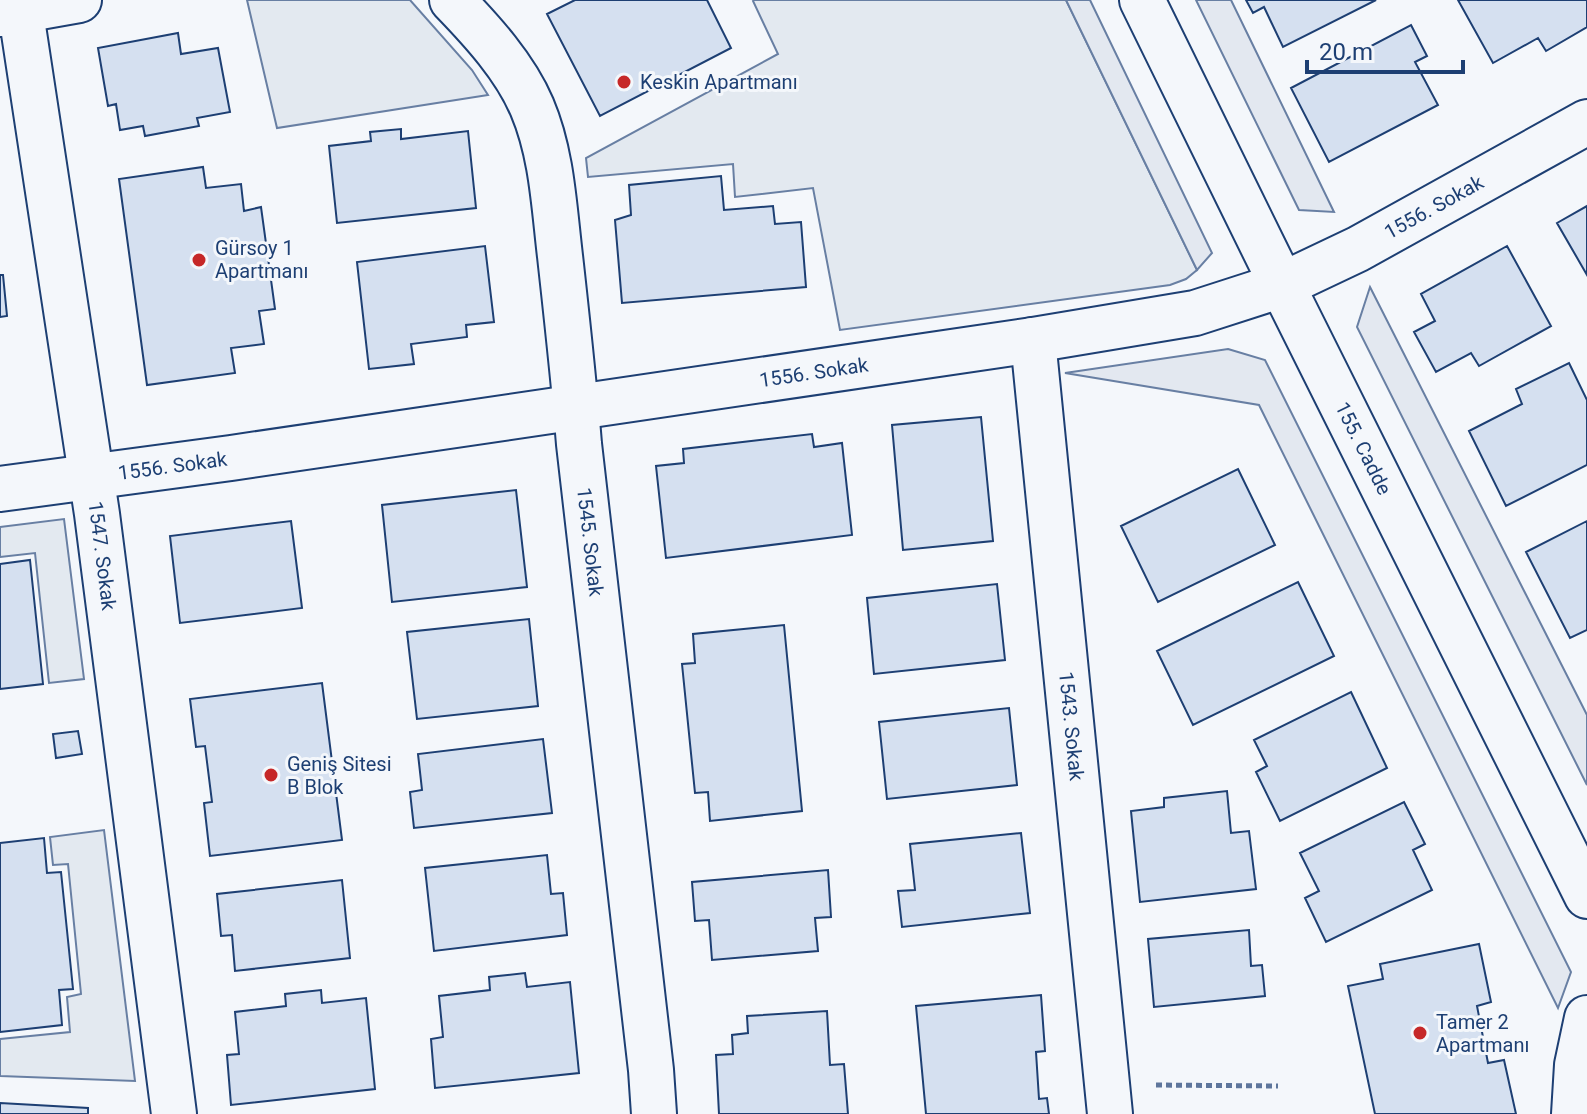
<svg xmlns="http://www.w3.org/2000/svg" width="1587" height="1114" viewBox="0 0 1587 1114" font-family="Roboto,sans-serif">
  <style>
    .green { fill: #e3e9f0; stroke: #687fa3; stroke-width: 2 }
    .parking { fill: #e3e8f0; stroke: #687fa3; stroke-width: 2 }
    .building { fill: #d5e0f0; stroke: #1d3f73; stroke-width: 2 }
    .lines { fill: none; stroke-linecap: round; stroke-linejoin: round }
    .minor-casing { stroke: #1d3f73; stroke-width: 48 }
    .path { stroke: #5e769c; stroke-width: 5; stroke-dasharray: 6 4; stroke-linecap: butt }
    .minor { stroke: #f4f7fb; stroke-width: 44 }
    .poi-dot { fill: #c62828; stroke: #f4f7fb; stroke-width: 3 }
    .labels { text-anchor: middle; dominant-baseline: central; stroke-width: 6; stroke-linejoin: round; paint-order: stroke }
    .poi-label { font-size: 20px; fill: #1d3f73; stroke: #f4f7fb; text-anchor: start }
    .street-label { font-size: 20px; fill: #1d3f73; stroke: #f4f7fb }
  </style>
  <rect width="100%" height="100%" fill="#f4f7fb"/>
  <path class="green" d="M247 0H410L472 70 488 95 277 128Z
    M754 0H1066L1197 270 1186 279 1170 285 840 330 813 188 735 197 733 164 588 177 586 158 778 54 753 1Z
    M64 519 84 679 49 683 35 553 0 557V527Z
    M104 830 135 1081 0 1076V1039L70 1032 67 997 81 994 68 864 53 865 50 837Z"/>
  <path class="parking" d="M1066 0H1090L1212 253 1197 270Z
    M1196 0H1231L1334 212 1299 210Z
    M1370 287 1587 715V785L1357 327Z
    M1228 349 1265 360 1571 972 1558 1008 1259 405 1065 373Z"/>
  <path class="building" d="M575 0H707L731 48 600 116 547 14Z
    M1246 0H1376L1283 47 1264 7 1253 13Z
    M1458 0H1587V27L1546 51 1538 38 1493 63Z
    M1411 25 1427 56 1415 62 1438 105 1329 162 1291 88Z
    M178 33 181 54 218 48 230 112 197 118 199 126 145 136 143 126 120 130 116 104 108 106 98 48Z
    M401 129V139L468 131 476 208 337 223 329 146 371 141 370 132Z
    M203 167 206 188 241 184 244 211 261 207 275 309 259 311 264 344 231 348 235 373 147 385 119 179Z
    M721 176 724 210 773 206 775 224 801 222 806 287 622 303 615 220 631 215 629 185Z
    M1587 206V275L1557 223Z
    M485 246 494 322 466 325 467 337 411 344 414 364 369 369 357 262Z
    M1507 246 1551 326 1479 366 1471 353 1436 372 1414 332 1435 321 1421 294Z
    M0 275H3L7 316 0 317Z
    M1569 363 1587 400V465L1506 506 1469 431 1522 404 1516 389Z
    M981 417 993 541 903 550 892 425Z
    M812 434 814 447 842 443 852 535 666 558 656 466 684 463 683 449Z
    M1238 469 1275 545 1158 602 1121 526Z
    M516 490 527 587 392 602 382 505Z
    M291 521 302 608 180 623 170 536Z
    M1587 521V630L1570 638 1526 552Z
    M30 560 43 684 0 689V564Z
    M1298 582 1334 656 1193 725 1157 651Z
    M997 584 1005 660 874 674 867 598Z
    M529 619 538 706 417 719 407 632Z
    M784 625 802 811 710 821 708 792 695 793 682 664 695 663 693 634Z
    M322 683 342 840 210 856 204 803 212 802 205 746 196 747 190 699Z
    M1351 692 1387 768 1280 821 1256 772 1267 766 1254 740Z
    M1009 708 1017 785 887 799 879 722Z
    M78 731 82 754 56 758 53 734Z
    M543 739 552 813 414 828 410 792 422 790 418 754Z
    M1227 791 1231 833 1249 831 1256 889 1140 902 1131 811 1164 807V798Z
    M1404 802 1425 844 1413 850 1432 890 1326 942 1305 898 1319 891 1300 853Z
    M1021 833 1030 913 902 927 898 891 915 890 910 844Z
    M44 838 47 873 61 872 73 989 59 990 62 1025 0 1032V843Z
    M547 855 551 894 563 893 567 935 434 951 425 868Z
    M828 870 831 917 815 918 818 951 712 960 709 920 695 921 692 882Z
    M342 880 350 958 235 971 232 935 221 936 217 894Z
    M1249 930 1251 966 1262 965 1265 996 1154 1007 1148 939Z
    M1479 944 1491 1002 1477 1006 1488 1063 1504 1060 1516 1114H1375L1348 986 1383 979 1380 964Z
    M525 973 527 987 570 982 579 1073 435 1088 431 1039 443 1037 439 996 490 990 489 977Z
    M321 990 322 1003 366 998 375 1089 231 1105 227 1055 239 1054 235 1012 286 1006 285 994Z
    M1041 995 1045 1051 1036 1052 1039 1099 1047 1098 1049 1114H926L916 1006Z
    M827 1011 830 1065 844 1064 848 1114H719L716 1055 733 1054 732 1035 748 1033 747 1016Z
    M0 1103 88 1108V1114H0Z"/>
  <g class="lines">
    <g class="minor-casing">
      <g id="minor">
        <path id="s1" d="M19 0 97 514 174 1114"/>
        <path id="s2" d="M452 0C482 31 515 67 532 107 552 154 554 206 560 256 567 319 574 381 579 444L651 1070 654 1114"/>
        <path id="s3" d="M1142 0 1282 285 1587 896"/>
        <path d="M0 14 79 0"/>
        <path id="s4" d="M1033 340 1110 1114"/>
        <path id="s5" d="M0 489 231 458 1033 340 1195 313 1282 285 1358 249 1587 122"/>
        <path d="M1574 1114 1577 1065 1587 1018"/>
      </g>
    </g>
    <path class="path" d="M1156 1085 1278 1086"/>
    <use href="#minor" class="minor"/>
  </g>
  <g class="poi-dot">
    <circle cx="624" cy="82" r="8"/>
    <circle cx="199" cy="260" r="8"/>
    <circle cx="271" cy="775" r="8"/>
    <circle cx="1420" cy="1033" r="8"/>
  </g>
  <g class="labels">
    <g class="poi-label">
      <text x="640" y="82">Keskin Apartmanı</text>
      <text x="215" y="248">Gürsoy 1<tspan x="215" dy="23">Apartmanı</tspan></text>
      <text x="287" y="764">Geniş Sitesi<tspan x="287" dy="23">B Blok</tspan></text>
      <text x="1436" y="1022">Tamer 2<tspan x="1436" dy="23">Apartmanı</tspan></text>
    </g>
    <g class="street-label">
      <text stroke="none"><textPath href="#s5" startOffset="1470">1556. Sokak</textPath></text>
      <text stroke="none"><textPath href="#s5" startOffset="822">1556. Sokak</textPath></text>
      <text stroke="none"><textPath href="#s3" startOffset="500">155. Cadde</textPath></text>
      <text stroke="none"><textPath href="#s5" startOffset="174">1556. Sokak</textPath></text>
      <text stroke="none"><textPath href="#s2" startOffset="574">1545. Sokak</textPath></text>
      <text stroke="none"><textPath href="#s1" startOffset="562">1547. Sokak</textPath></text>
      <text stroke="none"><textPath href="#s4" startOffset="388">1543. Sokak</textPath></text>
    </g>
  </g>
  <path d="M1307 60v12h156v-12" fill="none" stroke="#1d3f73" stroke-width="4"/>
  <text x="1319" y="60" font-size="24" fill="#1d3f73" stroke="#f4f7fb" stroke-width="6" paint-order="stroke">20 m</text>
</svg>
